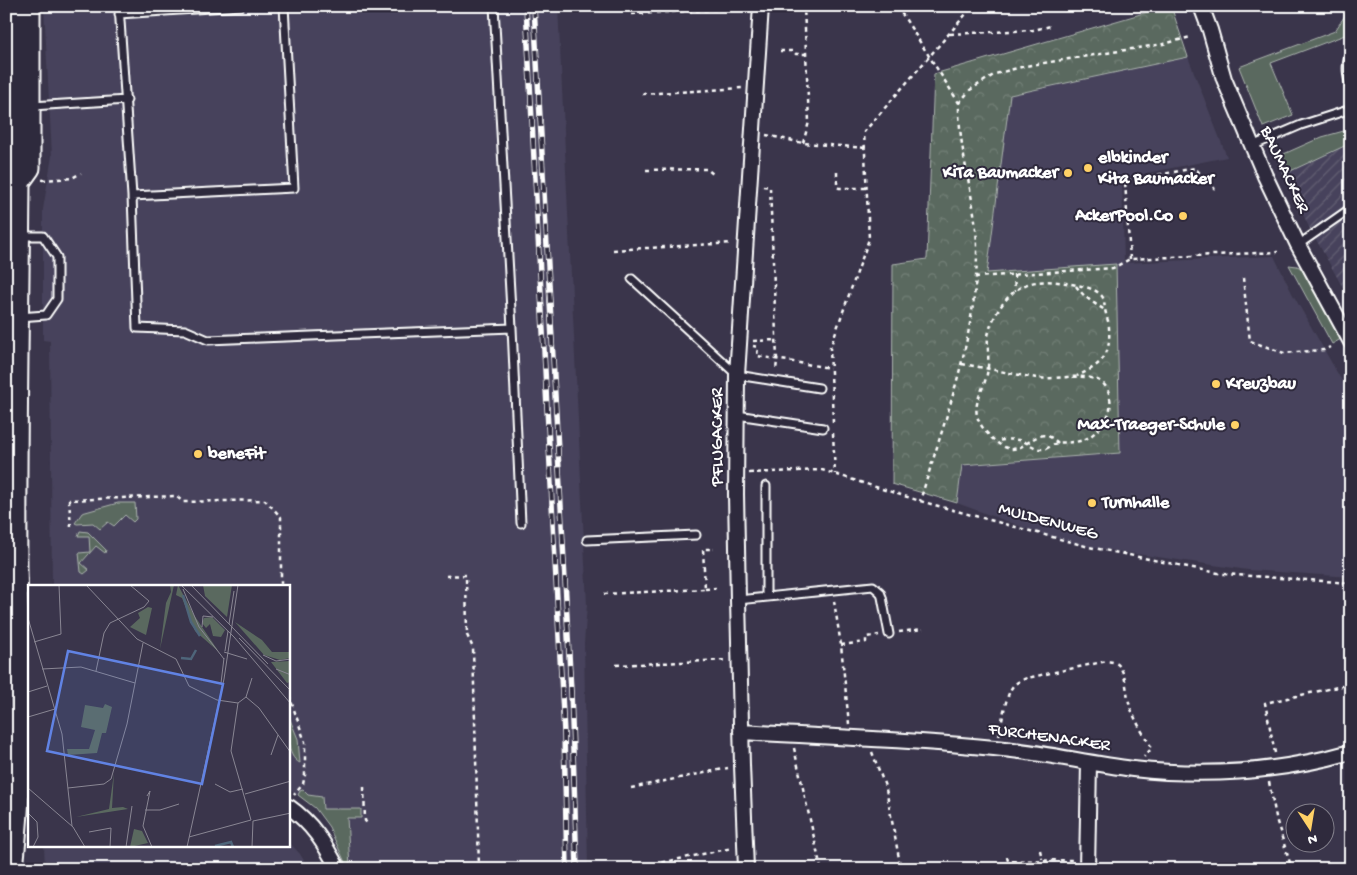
<svg xmlns="http://www.w3.org/2000/svg" width="1357" height="875" viewBox="0 0 1357 875" font-family="'Gochi Hand',sans-serif">
  <style>
    .built { fill: #47435b }
    .industrial { fill: url(#industrial-furrows) }
    .grass { fill: #5a695f; stroke: #acb4af }
    .forest { fill: url(#forest-crowns); stroke: #acb4af }
    .lines { fill: none; stroke-linecap: round; stroke-linejoin: round }
    .service-casing { stroke: #fff; stroke-width: 11 }
    .minor-casing { stroke: #fff; stroke-width: 18 }
    .primary-casing { stroke: #fff; stroke-width: 25 }
    .path { stroke: #fff; stroke-width: 2.5; stroke-dasharray: 4 4; stroke-linecap: butt }
    .service { stroke: #2f2a3d; stroke-width: 7 }
    .minor { stroke: #2f2a3d; stroke-width: 14 }
    .primary { stroke: #2f2a3d; stroke-width: 21 }
    .rail-casing { stroke: #fff; stroke-width: 5.5 }
    .rail { stroke: #2f2a3d; stroke-width: 4; stroke-dasharray: 11; stroke-linecap: butt }
    .poi-dot { fill: #ffd166; stroke: #2f2a3d; stroke-width: 2 }
    .labels { text-anchor: middle; dominant-baseline: central; stroke-width: 4; stroke-linejoin: round; paint-order: stroke }
    .poi-label { font-size: 18px; font-weight: bold; fill: #fff; stroke: #2f2a3d; text-anchor: start }
    .street-label { font-size: 18px; fill: #fff; stroke: #2f2a3d }
    .inset-river { fill: none; stroke: #4e657a; stroke-width: 2.5 }
    .inset-road { fill: none; stroke: #898693; stroke-width: 1 }
    .view { fill: #6183e4; fill-opacity: 0.15; stroke: #6183e4; stroke-width: 2.5 }
    .inset-edge { fill: none; stroke: #fff; stroke-width: 2.5 }
  </style>
  <defs>
    <pattern id="industrial-furrows" width="10" height="10" patternUnits="userSpaceOnUse" patternTransform="scale(1.25)"><rect width="10" height="10" fill="#47435b"/><path d="M-1 1l2-2M0 10L10 0M9 11l2-2" fill="none" stroke="#635f74"/></pattern>
    <pattern id="forest-crowns" width="20" height="18" patternUnits="userSpaceOnUse" patternTransform="scale(1.25)"><rect width="20" height="18" fill="#5a695f"/><path d="M2 6a3 3 0 1 1 6 0M12 15a3 3 0 1 1 6 0" fill="none" stroke="#738077"/></pattern>
  </defs>
  <rect width="100%" height="100%" fill="#3a354b"/>
  <filter id="ink" filterUnits="userSpaceOnUse"><feTurbulence type="fractalNoise" baseFrequency=".02" numOctaves="2"/><feDisplacementMap in="SourceGraphic" scale="10" xChannelSelector="R" yChannelSelector="G"/><feConvolveMatrix kernelMatrix="1 2 1 2 8 2 1 2 1" color-interpolation-filters="sRGB"/></filter>
  <g filter="url(#ink)">
    <path class="built" d="M44 6H558L587 605 584 643 588 869H351L329 827 315 808 289 789V586H52L50 341 43 340V209L52 156Z
      M1188 57 1227 157 1122 178 1124 263 1274 256 1292 293 1351 397V577L1248 570 1088 547 1039 533 957 503 962 465 1120 453 987 273 1010 95Z
      M289 842 300 854 309 869H45L44 846H289Z"/>
    <path class="industrial" d="M1351 143V293L1347 295 1309 227 1284 174Z"/>
    <path class="grass" d="M1351 6V25L1345 35 1271 63 1293 115 1263 127 1239 67 1335 31Z
      M1351 129V143L1284 174 1277 157 1322 137Z
      M1289 265 1297 266 1301 268 1341 339 1332 344Z
      M118 503H135L136 519 133 522 125 515 114 526 108 522 100 529 93 523 77 524 75 523 82 513Z
      M80 531 88 532 106 550 105 553 96 546 81 563 89 570 84 574 81 572 79 553 90 552 89 536H78Z
      M289 717 298 739 300 763C285 756 289 731 289 717Z
      M303 790 308 795 322 797 323 809H361V818H347L350 867H361L363 869H348L329 827 315 808 298 795 300 791Z"/>
    <path class="forest" d="M1168 6H1171L1188 57 1010 95 987 273 1116 264 1120 453 962 465 957 503 892 484 893 264 927 259 934 74Z"/>
    <g class="lines">
      <g class="service-casing">
        <path id="service" d="M119 6 132 196 137 328 185 330 208 340 512 328
          M494 6 512 328 521 523
          M119 14 241 6
          M1351 53C1344 64 1348 79 1351 90
          M32 106 127 100
          M1252 146 1301 125 1351 109
          M132 196 294 188 284 6
          M1298 245 1351 208
          M632 279 737 375 819 388
          M19 317 46 315 57 299V257L43 236H22
          M737 415 823 428
          M766 486V597
          M587 540 696 535
          M738 600 873 586 880 592 882 597 889 634"/>
      </g>
      <g class="minor-casing">
        <path id="minor" d="M1201 6 1210 30 1224 79 1265 176 1298 245 1351 342
          M741 732C825 737 910 739 994 748 1041 752 1086 763 1133 769 1205 777 1281 772 1351 752
          M6 739 28 738
          M289 807C312 823 325 844 338 869
          M746 869 742 765 738 600 736 494 737 375 761 6
          M1087 869 1089 763"/>
      </g>
      <g class="primary-casing">
        <path id="primary" d="M19 182 29 168V6
          M12 869C18 813 21 755 21 699 20 655 17 611 16 567 15 439 18 310 19 182L12 169V6"/>
      </g>
      <path class="path" d="M897 6 959 103C958 152 977 201 977 250 977 336 945 419 920 501
        M632 14 748 8
        M950 34 1033 30 1051 26
        M780 51H793L796 54H806
        M642 94 743 88
        M959 103 970 90 995 74 1025 66 1163 44 1191 37
        M766 135 803 143 866 148
        M803 143 809 122 804 6
        M646 170 707 169 713 174
        M837 172V187L839 188H867
        M42 180 72 178 81 173
        M763 186 770 187 777 360 776 371
        M613 250 732 243
        M1130 259 1125 181 1195 168 1215 189
        M1014 274 1015 291
        M975 277 1113 268 1130 259 1278 252
        M1243 278 1250 341 1284 353 1324 350 1330 347
        M1076 286C1084 297 1093 303 1105 310
        M753 341 776 340
        M753 346 758 347 757 356 830 368
        M962 364C987 368 1012 374 1037 378 1058 381 1106 365 1110 398 1112 409 1108 418 1101 426 1094 435 1084 442 1072 442 1067 443 1062 442 1057 443 1052 444 1049 449 1043 449 1036 450 1029 443 1022 441 1014 438 1004 440 996 441
        M833 422 830 348 869 239 864 132 973 6
        M833 433 835 474
        M1058 443C1030 415 1025 476 987 433 963 406 987 393 988 366 989 356 987 346 988 336 991 318 1007 292 1025 285 1037 280 1053 281 1066 283 1076 285 1094 287 1101 295 1105 299 1104 304 1105 309 1106 316 1109 322 1109 328 1111 357 1101 365 1077 376
        M749 473 822 470 920 501 1089 547 1223 574 1351 583
        M71 527 69 500 176 496 183 502 265 500 281 517V586
        M446 576 466 575 467 635 473 648 479 869
        M705 589 716 588
        M604 594 705 589 703 549H714
        M834 601 841 645 849 724
        M899 632 923 629
        M841 645 866 642V637L879 635
        M616 665 727 660
        M289 695 305 742V775L303 784 294 795
        M999 736C1002 723 1005 696 1013 686 1017 682 1022 680 1027 678L1107 661C1112 662 1117 662 1120 667 1127 678 1126 694 1130 706 1135 721 1144 735 1152 748L1144 757
        M794 748 821 869
        M872 752 886 789 901 869
        M1275 753 1265 703 1351 684
        M1349 767 1351 773
        M1269 782 1277 822 1292 869
        M364 787 365 821 369 824
        M631 788 728 768
        M1040 850 1042 859
        M1007 857 1008 861 1073 860
        M631 869 732 848"/>
      <use href="#service" class="service"/>
      <use href="#minor" class="minor"/>
      <use href="#primary" class="primary"/>
      <g class="rail-casing">
        <path id="rail" d="M526 6 564 733 567 869
          M534 6 571 691 577 869"/>
      </g>
      <use href="#rail" class="rail"/>
    </g>
  </g>
  <g class="poi-dot">
    <circle cx="1088" cy="168" r="5"/>
    <circle cx="1068" cy="173" r="5"/>
    <circle cx="1183" cy="216" r="5"/>
    <circle cx="1216" cy="384" r="5"/>
    <circle cx="1235" cy="425" r="5"/>
    <circle cx="198" cy="454" r="5"/>
    <circle cx="1092" cy="503" r="5"/>
  </g>
  <g class="labels">
    <g class="poi-label">
      <text x="1098" y="158">elbkinder<tspan x="1098" dy="21">Kita Baumacker</tspan></text>
      <text x="1058" y="173" text-anchor="end">KiTa Baumacker</text>
      <text x="1173" y="216" text-anchor="end">AckerPool.Co</text>
      <text x="1226" y="384">Kreuzbau</text>
      <text x="1225" y="425" text-anchor="end">Max-Traeger-Schule</text>
      <text x="208" y="454">beneFit</text>
      <text x="1102" y="503">Turnhalle</text>
    </g>
    <g class="street-label">
      <text transform="translate(1284 170) rotate(65)">BAUMACKER</text>
      <text transform="translate(718 437) rotate(-90)">PFLUGACKER</text>
      <text transform="translate(1048 522) rotate(15)">MULDENWEG</text>
      <text transform="translate(1049 738) rotate(8)">FURCHENACKER</text>
    </g>
  </g>
  <g transform="translate(28 585)">
    <rect width="262" height="262" fill="#3a354b"/>
    <path d="M142 0H146L132 64 138 18 143 7ZM150 0 166 30 191 67 167 46 154 13 148 10ZM207 37 234 55 244 67H262V73L252 75 236 70ZM262 76V97L259 98 243 77Z" fill="#5a695f"/>
    <path d="M175 0H204L199 32 177 11ZM120 22 124 23 118 50 102 42 112 33 110 28ZM184 32 197 45 193 52 185 51 182 39 178 43 174 38 176 33ZM77 119 84 122 78 148H74L69 168 40 170 39 164H61L67 145 53 142 57 120 75 123ZM86 188 84 223 95 222 100 224 48 232 81 224ZM106 244 114 246 120 258 102 262Z" fill="#5a695f"/>
    <path class="inset-river" d="M155 10 163 37 172 51M153 73 163 74 168 65M187 261 203 257 205 262"/>
    <path class="inset-road" d="M58 0 109 54 148 74 161 101 189 115 210 118 203 166 223 235 161 252M153 0 206 52 263 119M163 0 240 79M155 4 171 42 196 74M0 33 34 149 44 241M201 39 206 6M174 42 175 31 185 32M211 53 263 106M6 57 33 49 31 0M197 66 200 46M196 67 219 74M235 70 248 76 263 74M14 84 53 82 107 98M248 84 263 90M68 86 76 48 82 38 116 22 121 16 102 0M193 98 196 73M0 107 19 101M218 112 231 123 263 168M210 118 218 112 224 93M0 132 27 124M243 170 250 150M187 199 202 207 215 204M0 203 45 242 57 262M40 203 76 199 83 194 99 139 115 58M217 209 263 196M119 211 122 206 115 241 124 262M117 225H132L151 219M0 228 9 237 10 252 5 262M61 247 83 243 82 262M98 262 104 221M159 262 196 94 210 0M224 262 225 236 263 228"/>
    <path class="view" d="M40 66 195 99 174 199 19 166Z"/>
    <rect width="262" height="262" class="inset-edge"/>
  </g>
  <rect width="1357" height="875" fill="none" stroke="#2f2a3d" stroke-width="25"/>
  <rect x="12" y="12" width="1332" height="850" fill="none" stroke="#fff" stroke-width="2" filter="url(#ink)"/>
  <g transform="translate(1310 828) rotate(168)"><circle r="24" fill="#2f2a3d" stroke="#827f8b"/>
  <path d="M0-4L9 19L0 12L-9 19Z" fill="#ffd166"/>
  <text y="-8" font-size="14" font-weight="bold" text-anchor="middle" fill="#ffffff">N</text>
  </g>
</svg>
